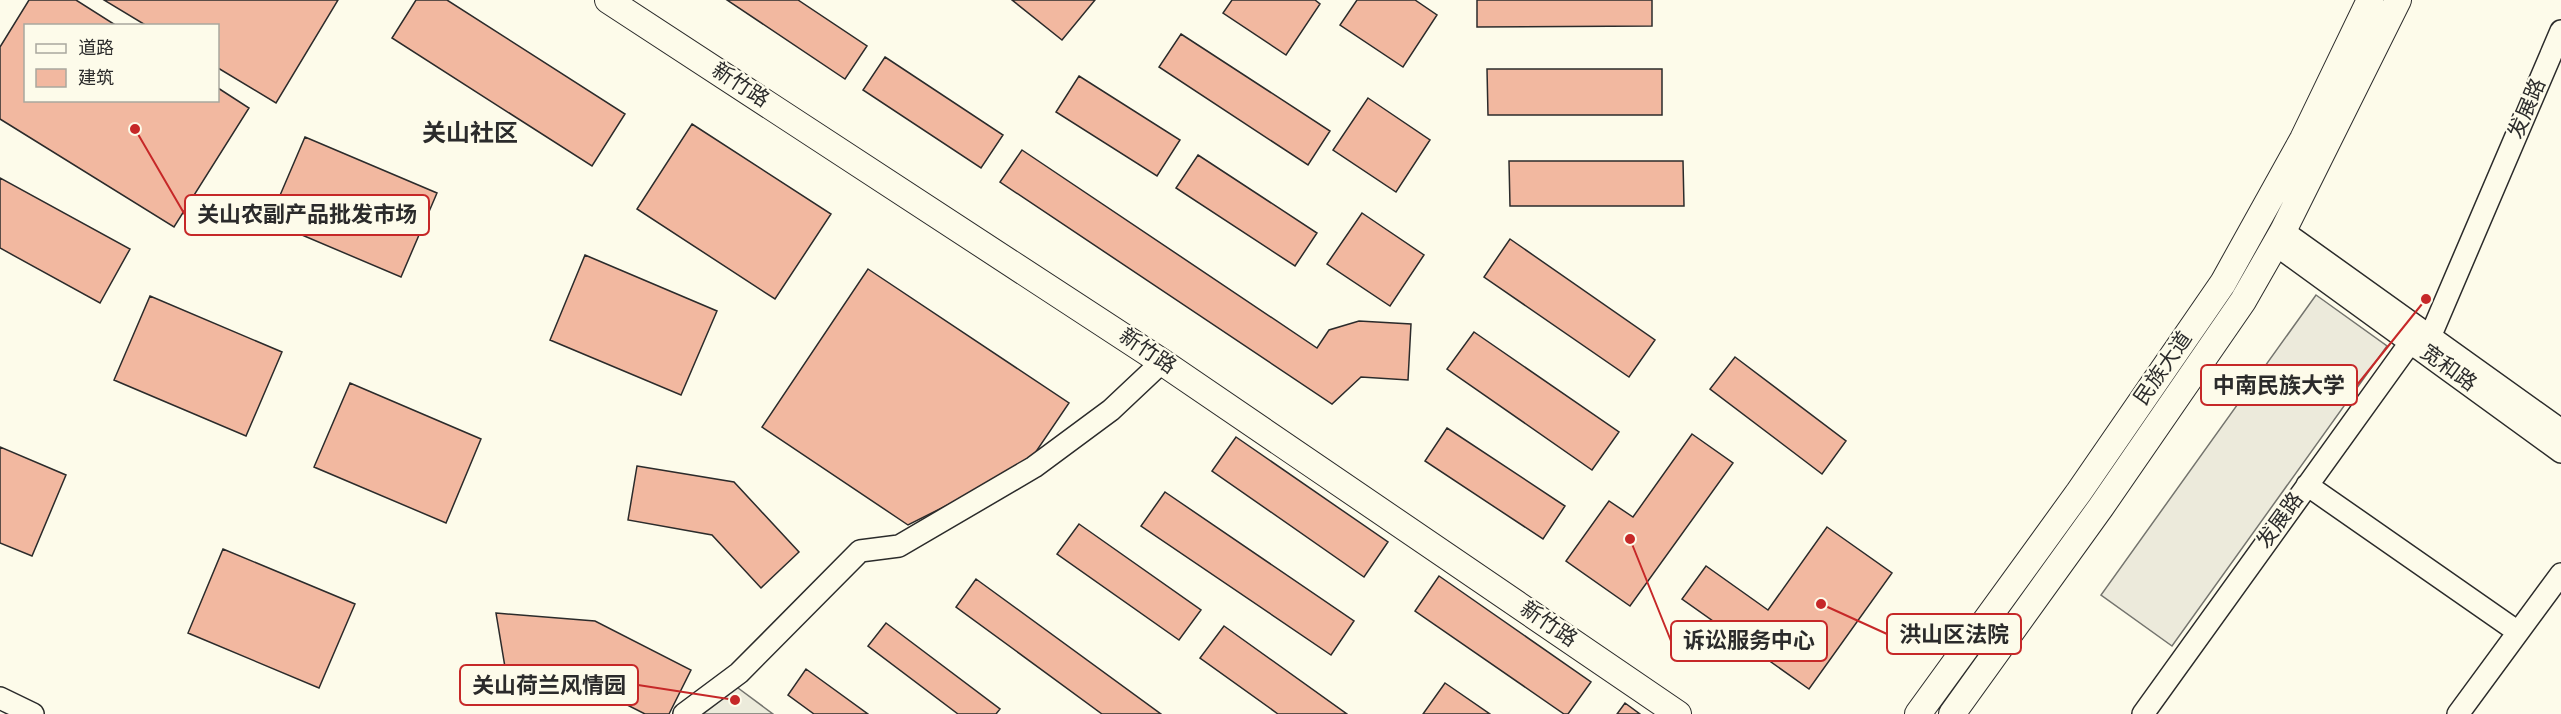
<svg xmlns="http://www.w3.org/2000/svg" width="2561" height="714" viewBox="0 0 2561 714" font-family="Overpass,'Noto Sans SC',sans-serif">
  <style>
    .green { fill: #ecebdb; stroke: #74746e; stroke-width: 1.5 }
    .parking { fill: #eceadb; stroke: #74746e; stroke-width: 1.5 }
    .building { fill: #f2b8a0; stroke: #2b2b2b; stroke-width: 1.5 }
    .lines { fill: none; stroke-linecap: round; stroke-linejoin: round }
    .minor-casing { stroke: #2b2b2b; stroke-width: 24 }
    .major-casing { stroke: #2b2b2b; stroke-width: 28 }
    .minor { stroke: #fdfbea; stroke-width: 21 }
    .major { stroke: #fdfbea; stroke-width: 26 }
    .labels { text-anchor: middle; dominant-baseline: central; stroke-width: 4.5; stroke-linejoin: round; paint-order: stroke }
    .street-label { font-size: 21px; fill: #2b2b2b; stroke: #fdfbea }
    .quarter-label { font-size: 24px; font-weight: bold; fill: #2b2b2b; stroke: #fdfbea }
    .leader { fill: none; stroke: #c62828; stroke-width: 2 }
    .callout-dot { fill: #c62828; stroke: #fdfbea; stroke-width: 2 }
    .callout { fill: #fdfbea; stroke: #c62828; stroke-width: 2 }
    .callout-label { font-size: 22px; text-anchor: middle; font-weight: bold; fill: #2b2b2b }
  </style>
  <rect width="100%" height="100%" fill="#fdfbea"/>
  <path class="green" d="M734 685 773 714H699Z"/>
  <path class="parking" d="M2316 295 2387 346 2172 646 2101 595Z"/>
  <path class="building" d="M29 0H76L117 26H26V100H218V88L249 108 174 227 0 119V47Z
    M104 0H338L276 103 218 68V26H147Z
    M416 0H447L625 114 592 166 392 38Z
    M727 0H798L867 46 845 79Z
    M1012 0H1095L1062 40Z
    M1232 0H1315L1320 4 1286 55 1223 13Z
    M1357 0H1415L1437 15 1403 67 1340 25Z
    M1477 0H1652V26L1477 27Z
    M1181 34 1330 131 1308 165 1159 67Z
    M885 57 1003 135 981 168 863 90Z
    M1487 69H1662V115H1488Z
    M1079 76 1180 140 1157 176 1056 112Z
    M1368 98 1430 140 1396 192 1333 150Z
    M692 124 831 214 775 299 637 209Z
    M305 137 437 193 401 277 269 221Z
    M1022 150 1317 348 1329 330 1359 321 1411 324 1408 380 1361 377 1332 404 1000 182Z
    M1198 155 1317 233 1295 266 1176 188Z
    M1509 161H1683L1684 206H1510Z
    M0 178 130 249 100 303 0 248Z
    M1362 213 1424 255 1390 306 1327 264Z
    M1510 239 1655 340 1629 377 1484 277Z
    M585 255 717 311 681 395 550 340Z
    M868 269 1069 403 1027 465 908 525 762 427Z
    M150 296 282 352 246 436 114 380Z
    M1474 332 1619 432 1592 470 1447 369Z
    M1735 357 1846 441 1822 474 1710 389Z
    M350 383 481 439 446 523 314 467Z
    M1447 428 1565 506 1543 539 1425 461Z
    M1692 434 1733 463 1630 606 1566 561 1609 501 1633 517Z
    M1236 437 1388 542 1364 577 1212 471Z
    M0 447 66 475 32 556 0 543Z
    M637 466 734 482 799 552 761 588 712 535 628 520Z
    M1165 492 1354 621 1331 655 1141 526Z
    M1079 524 1201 610 1179 640 1057 554Z
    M1827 527 1892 573 1809 689 1682 599 1706 566 1768 610Z
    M223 549 355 604 319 688 188 633Z
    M1439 576 1591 682 1568 714H1564L1415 611Z
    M976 579 1161 714H1102L956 607Z
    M496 613 595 621 691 670 669 714H645L576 679 505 667Z
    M886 623 1000 709 996 714H958L868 646Z
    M1224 626 1347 714H1278L1200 658Z
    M806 669 868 714H814L788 695Z
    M1445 683 1490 714H1423Z
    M1625 703 1640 714H1617Z"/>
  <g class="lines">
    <g class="minor-casing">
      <path id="minor" d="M2283 231 2561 430
        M2276 245 2561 452
        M2421 350 2430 337 2561 31
        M2307 485 2518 632
        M0 698 33 714
        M684 714 739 673 860 551 899 546 1034 467 1111 410 1162 362
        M2143 714 2420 329
        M2458 714 2561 574"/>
    </g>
    <g class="major-casing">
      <path id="major" d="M608 0 1162 362 1678 714
        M1918 714 2079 492 2223 283 2303 139 2370 0
        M1952 714 2101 507 2243 301 2283 231 2398 0"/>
    </g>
    <use href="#minor" class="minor"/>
    <use href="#major" class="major"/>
  </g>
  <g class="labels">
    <g class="street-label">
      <text transform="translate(740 86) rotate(33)">新竹路</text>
      <text transform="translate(2528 109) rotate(-67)">发展路</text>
      <text transform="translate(1147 352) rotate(34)">新竹路</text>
      <text transform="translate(2164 369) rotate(-55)">民族大道</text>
      <text transform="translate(2448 369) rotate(36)">宽和路</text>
      <text transform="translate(2281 521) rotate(-54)">发展路</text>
      <text transform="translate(1548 625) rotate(34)">新竹路</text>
    </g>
    <g class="quarter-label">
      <text x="470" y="135">关山社区</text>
    </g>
  </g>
  <path class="leader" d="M135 129L185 215M2426 299L2357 385M1821 604L1887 634M1630 539L1671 641M735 700L638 685"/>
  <g class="callout-dot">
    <circle cx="135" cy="129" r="6"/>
    <circle cx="2426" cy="299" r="6"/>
    <circle cx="1821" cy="604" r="6"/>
    <circle cx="1630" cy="539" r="6"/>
    <circle cx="735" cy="700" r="6"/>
  </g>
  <g class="callout">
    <rect x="185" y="195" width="244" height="40" rx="6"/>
    <rect x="2201" y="365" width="156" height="40" rx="6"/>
    <rect x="1887" y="614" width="134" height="40" rx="6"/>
    <rect x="1671" y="621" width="156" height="40" rx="6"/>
    <rect x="460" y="665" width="178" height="40" rx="6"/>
  </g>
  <g class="callout-label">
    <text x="307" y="222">关山农副产品批发市场</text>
    <text x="2279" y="393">中南民族大学</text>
    <text x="1954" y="642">洪山区法院</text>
    <text x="1749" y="648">诉讼服务中心</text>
    <text x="549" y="693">关山荷兰风情园</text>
  </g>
  <rect x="24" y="24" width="195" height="78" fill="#fdfbea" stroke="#a9a89e" stroke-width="1.5"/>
  <rect x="36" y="44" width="30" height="9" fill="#fdfbea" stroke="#a9a89e" stroke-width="1.5"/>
  <text x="78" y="54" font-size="18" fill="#2b2b2b">道路</text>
  <rect x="36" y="69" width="30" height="18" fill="#f2b8a0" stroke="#a9a89e" stroke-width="1.5"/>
  <text x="78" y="84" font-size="18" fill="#2b2b2b">建筑</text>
</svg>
